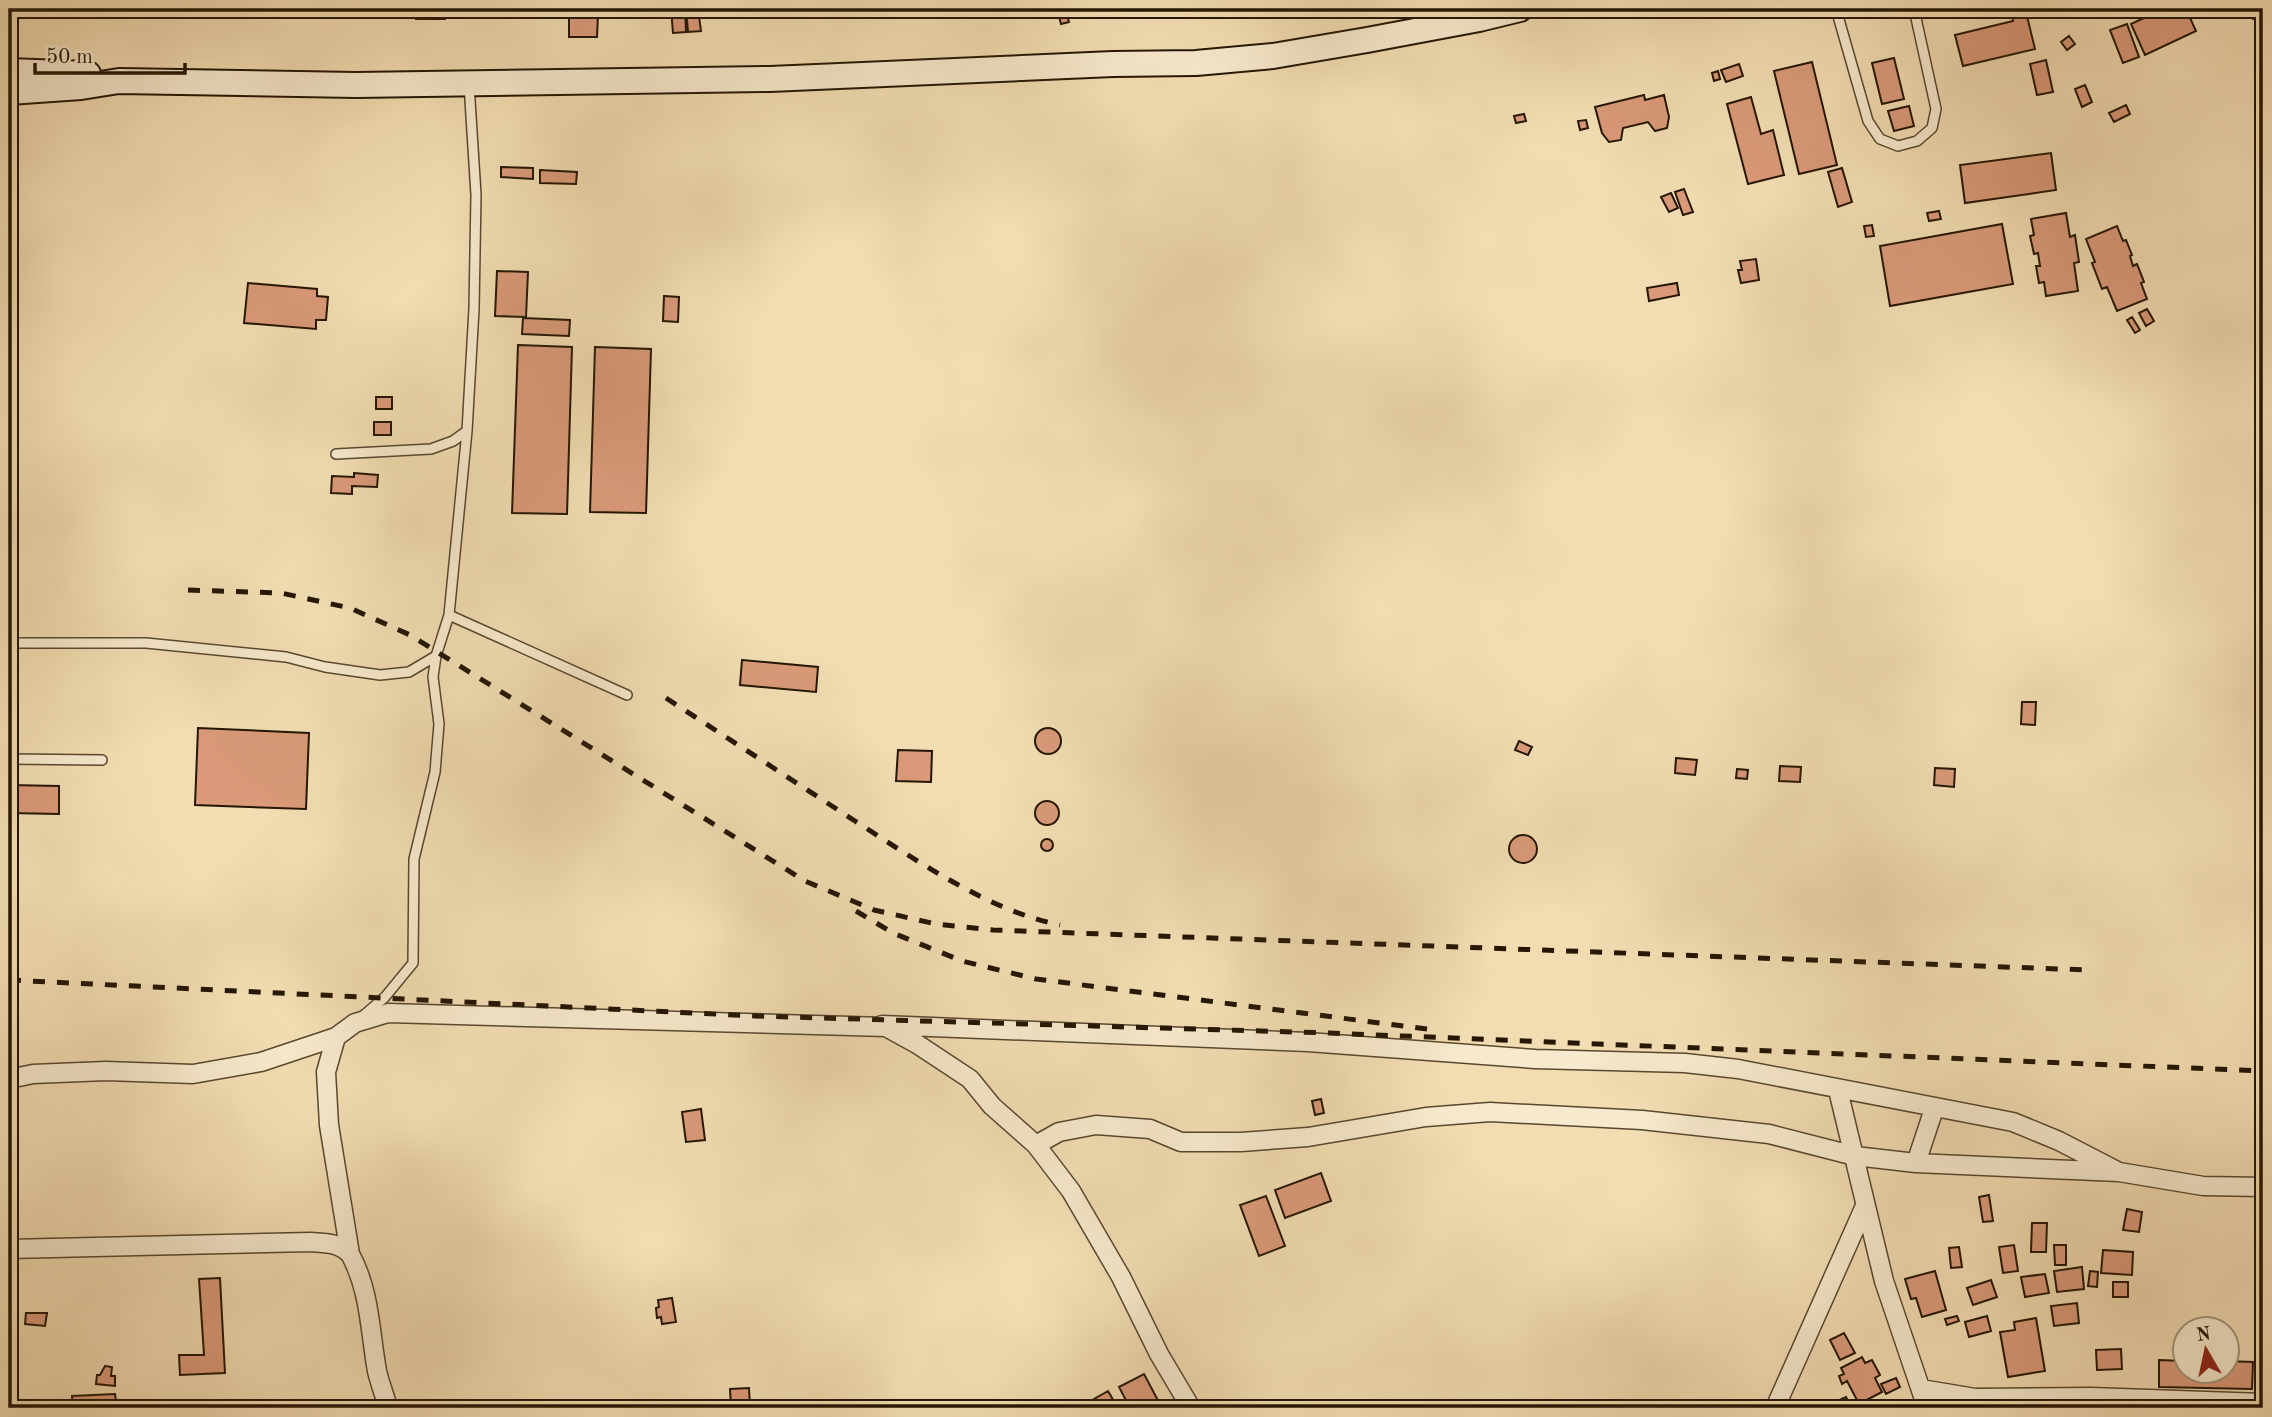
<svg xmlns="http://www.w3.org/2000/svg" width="2272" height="1417" viewBox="0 0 2272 1417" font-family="'Old Standard TT',serif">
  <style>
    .building { fill: #da9a79; stroke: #241603; stroke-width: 2 }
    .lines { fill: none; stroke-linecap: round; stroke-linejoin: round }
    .service-casing { stroke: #58482f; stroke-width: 12 }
    .minor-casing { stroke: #58482f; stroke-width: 21 }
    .secondary-casing { stroke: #241603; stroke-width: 28 }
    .service { stroke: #f7e9cd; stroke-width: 9 }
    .minor { stroke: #f7e9cd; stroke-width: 18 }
    .secondary { stroke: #f7e9cd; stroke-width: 24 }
    .rail { stroke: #241603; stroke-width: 5; stroke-dasharray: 12 12; stroke-linecap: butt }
  </style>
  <rect width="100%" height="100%" fill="#f2ddb2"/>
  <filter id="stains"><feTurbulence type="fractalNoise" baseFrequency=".00286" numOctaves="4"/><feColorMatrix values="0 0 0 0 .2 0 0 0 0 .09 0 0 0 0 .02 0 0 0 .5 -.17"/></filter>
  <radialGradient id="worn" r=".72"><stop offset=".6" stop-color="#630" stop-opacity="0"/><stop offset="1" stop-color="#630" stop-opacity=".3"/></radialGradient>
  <path class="building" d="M371 9H406V11H371Z
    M416 9H445V19H416Z
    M671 9H685L686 32 673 33Z
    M686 9H698L701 31 688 32Z
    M1057 9H1065L1069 22 1061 24Z
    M2163 9H2186L2196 31 2145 55 2131 24Z
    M2247 9H2260L2262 14 2253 19Z
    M2026 12 2035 49 1963 66 1955 35 2013 21 2012 16Z
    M569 13 598 14 597 37H569Z
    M2127 24 2139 57 2123 63 2110 30Z
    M2069 36 2075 44 2067 50 2061 42Z
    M1894 58 1904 99 1882 104 1872 63Z
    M2046 60 2053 92 2037 95 2030 64Z
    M1812 62 1837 165 1799 174 1774 71Z
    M1739 64 1743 76 1726 82 1721 70Z
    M1718 71 1720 79 1714 81 1712 73Z
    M2085 85 2092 102 2082 107 2075 89Z
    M1644 95 1645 100 1664 95 1669 117 1667 128 1655 131 1648 122 1623 128 1621 140 1609 142 1602 133 1595 107Z
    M1751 97 1761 134 1773 130 1784 175 1748 184 1727 104Z
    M2126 105 2130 114 2114 122 2109 113Z
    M1909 106 1914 126 1894 131 1888 111Z
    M1524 114 1526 121 1516 123 1514 116Z
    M1586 120 1588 128 1580 130 1578 121Z
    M2051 153 2056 190 1965 203 1960 165Z
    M501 167 533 168V179L501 177Z
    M1842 168 1852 202 1838 207 1828 172Z
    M540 170 577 172 576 184 540 183Z
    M1684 189 1693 212 1683 215 1675 192Z
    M1671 193 1678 208 1669 212 1661 197Z
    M1939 211 1941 219 1929 221 1927 213Z
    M2066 213 2070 237 2075 235 2079 262 2074 263 2078 291 2046 296 2044 282 2039 283 2036 266H2040L2038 253 2034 254 2030 236 2034 235 2031 219Z
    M2002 224 2013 284 1890 306 1880 246Z
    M1872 225 1874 236 1866 237 1864 226Z
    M2117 226 2123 241 2126 240 2132 255 2130 256 2133 266 2137 264 2144 282 2141 283 2147 299 2117 311 2107 287 2102 289 2092 263 2095 262 2086 239Z
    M1756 259 1759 280 1741 283 1738 270H1742L1740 261Z
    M497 271 528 272 526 317 495 316Z
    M248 283 317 289V296L328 297 326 320H316V329L244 323Z
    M1677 283 1679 295 1649 301 1647 288Z
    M664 296 679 297 678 322 663 321Z
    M2147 309 2154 321 2146 326 2139 313Z
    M2132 317 2140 330 2135 333 2127 320Z
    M523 318 570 320 569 336 522 334Z
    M518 345 572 347 567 514 512 513Z
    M595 347 651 349 646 513 590 512Z
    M376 397H392V409H376Z
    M374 422H391V435H374Z
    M354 473 378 475 377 487 352 486V494L331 493 332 476 354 477Z
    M742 660 818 667 816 692 740 685Z
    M2022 702H2036L2035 725 2021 724Z
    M1035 741a13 13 0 1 1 26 0a13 13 0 1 1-26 0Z
    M198 728 309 733 306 809 195 805Z
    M1519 741 1532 747 1528 755 1515 750Z
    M898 750 932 751 931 782 896 781Z
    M1676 758 1697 760 1695 775 1675 773Z
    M1780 766 1801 767 1800 782 1779 781Z
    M1935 768 1955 769 1954 787 1934 785Z
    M1737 769 1748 770 1747 779 1736 778Z
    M9 785 59 786V814L9 813Z
    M1035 813a12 12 0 1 1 24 0a12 12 0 1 1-24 0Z
    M1509 849a14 14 0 1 1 28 0a14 14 0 1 1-28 0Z
    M1041 845a6 6 0 1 1 12 0a6 6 0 1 1-12 0Z
    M1321 1099 1324 1113 1315 1115 1312 1101Z
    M701 1109 705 1140 686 1142 682 1112Z
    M1321 1173 1331 1201 1285 1218 1275 1190Z
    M1989 1195 1993 1221 1983 1222 1979 1197Z
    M1266 1196 1285 1246 1259 1256 1240 1205Z
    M2127 1209 2142 1212 2139 1232 2123 1230Z
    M2032 1223H2047L2046 1252H2031Z
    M2014 1245 2018 1271 2003 1273 1999 1247Z
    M2054 1245H2066V1265H2055Z
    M1959 1247 1962 1267 1951 1268 1949 1248Z
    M2103 1250 2133 1252 2132 1275 2101 1273Z
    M2082 1267 2084 1289 2057 1292 2054 1271Z
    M1935 1271 1946 1310 1922 1317 1916 1298 1911 1299 1905 1279Z
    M2090 1271 2098 1272 2097 1287 2088 1286Z
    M2045 1274 2049 1293 2025 1297 2021 1277Z
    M220 1278 225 1373 180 1375 179 1355H204L199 1279Z
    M1991 1280 1997 1297 1973 1305 1967 1288Z
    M2113 1282H2128V1297H2113Z
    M672 1298 676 1322 662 1324 661 1317 657 1318 656 1308 659 1307 658 1300Z
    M2077 1303 2079 1323 2054 1326 2051 1306Z
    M26 1313H47L45 1326 25 1324Z
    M1957 1316 1959 1321 1947 1325 1945 1319Z
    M1987 1316 1991 1331 1969 1337 1965 1322Z
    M2036 1318 2045 1371 2008 1377 2000 1332 2015 1330 2014 1322Z
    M1844 1333 1855 1353 1840 1360 1830 1340Z
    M2121 1349 2122 1369 2097 1370 2096 1350Z
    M1862 1357 1865 1363 1872 1360 1880 1375 1875 1378 1882 1392 1859 1404 1847 1381 1842 1384 1839 1376 1844 1374 1841 1368Z
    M2159 1360 2184 1361V1372H2226V1361L2253 1362 2252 1389 2159 1387Z
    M105 1366 112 1367 111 1376H115V1386L96 1384 97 1375H100Z
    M1144 1374 1162 1408H1130L1119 1387Z
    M1896 1378 1900 1387 1886 1394 1881 1384Z
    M749 1388 750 1407 731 1408 730 1389Z
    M1108 1391 1118 1408H1081L1080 1407Z
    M115 1394 117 1408H73L72 1396Z
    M1846 1397 1851 1408H1821Z"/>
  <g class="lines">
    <g class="service-casing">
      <path id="service" d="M1836 9 1868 121 1880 139 1898 146 1917 141 1932 128 1936 109 1914 9
        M336 454 431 449 453 441 467 431
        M449 615 627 695
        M9 643H146L286 657 325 667 380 675 409 672 436 656
        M9 759 102 760
        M363 1016 385 997 413 963 414 859 435 772 439 724 433 677 436 656 449 615 467 431 474 309 476 195 469 84"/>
    </g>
    <g class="minor-casing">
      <path id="minor" d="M882 1025 1308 1042 1535 1059 1685 1063 1738 1069 2013 1122 2059 1141 2119 1172
        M888 1028 917 1044 970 1079 992 1106 1036 1145 1071 1191 1121 1277 1159 1354 1191 1408
        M336 1037 326 1072 329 1125 350 1254C370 1290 370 1332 377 1371 380 1384 385 1396 388 1408
        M9 1079 33 1074 106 1071 193 1074 261 1062 336 1037 355 1023 388 1013 886 1027
        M1838 1090 1884 1281 1927 1408
        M1036 1145 1059 1132 1096 1125 1150 1129 1181 1142H1241L1308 1137 1426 1117 1490 1112 1642 1120 1769 1134 1855 1156 1916 1163 2119 1172 2203 1186 2263 1187
        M1916 1163 1934 1109
        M9 1249 311 1242C327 1243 339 1243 350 1254
        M1921 1389 1975 1398 2091 1397 2263 1403
        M1775 1408 1865 1206"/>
    </g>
    <g class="secondary-casing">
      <path id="secondary" d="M9 71 88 74
        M9 92 81 87 119 81 356 85 770 79 1113 64 1196 63 1273 56 1367 40 1479 19 1520 9"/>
    </g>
    <use href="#service" class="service"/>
    <use href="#minor" class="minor"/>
    <use href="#secondary" class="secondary"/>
    <path class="rail" d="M188 590 281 593 350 608 410 635 805 881 874 910 936 924 993 930 2088 970
      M666 698C729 739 792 780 855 821 916 860 989 911 1060 925
      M856 911 893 933 962 961 1036 979 1427 1029
      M9 980 755 1016 1329 1033 2263 1071"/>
  </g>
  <rect width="2272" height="1417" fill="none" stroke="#f2ddb2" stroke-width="35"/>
  <rect x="10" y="10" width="2251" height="1396" fill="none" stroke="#241603" stroke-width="3.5"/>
  <rect x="18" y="18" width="2237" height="1382" fill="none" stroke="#241603" stroke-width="2"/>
  <g transform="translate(2206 1350) rotate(351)"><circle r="33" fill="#f7e9cd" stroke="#a3957c" stroke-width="2"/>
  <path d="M0-5L12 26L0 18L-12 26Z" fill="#8f2418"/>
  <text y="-10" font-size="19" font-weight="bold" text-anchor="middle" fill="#241603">N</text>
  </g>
  <path d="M35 63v10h150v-10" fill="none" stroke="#241603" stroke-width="3.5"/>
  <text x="46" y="63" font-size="21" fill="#241603" stroke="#f7e9cd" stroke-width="5" paint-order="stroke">50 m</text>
  <rect width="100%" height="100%" filter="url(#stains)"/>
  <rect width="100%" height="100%" fill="url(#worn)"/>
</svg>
